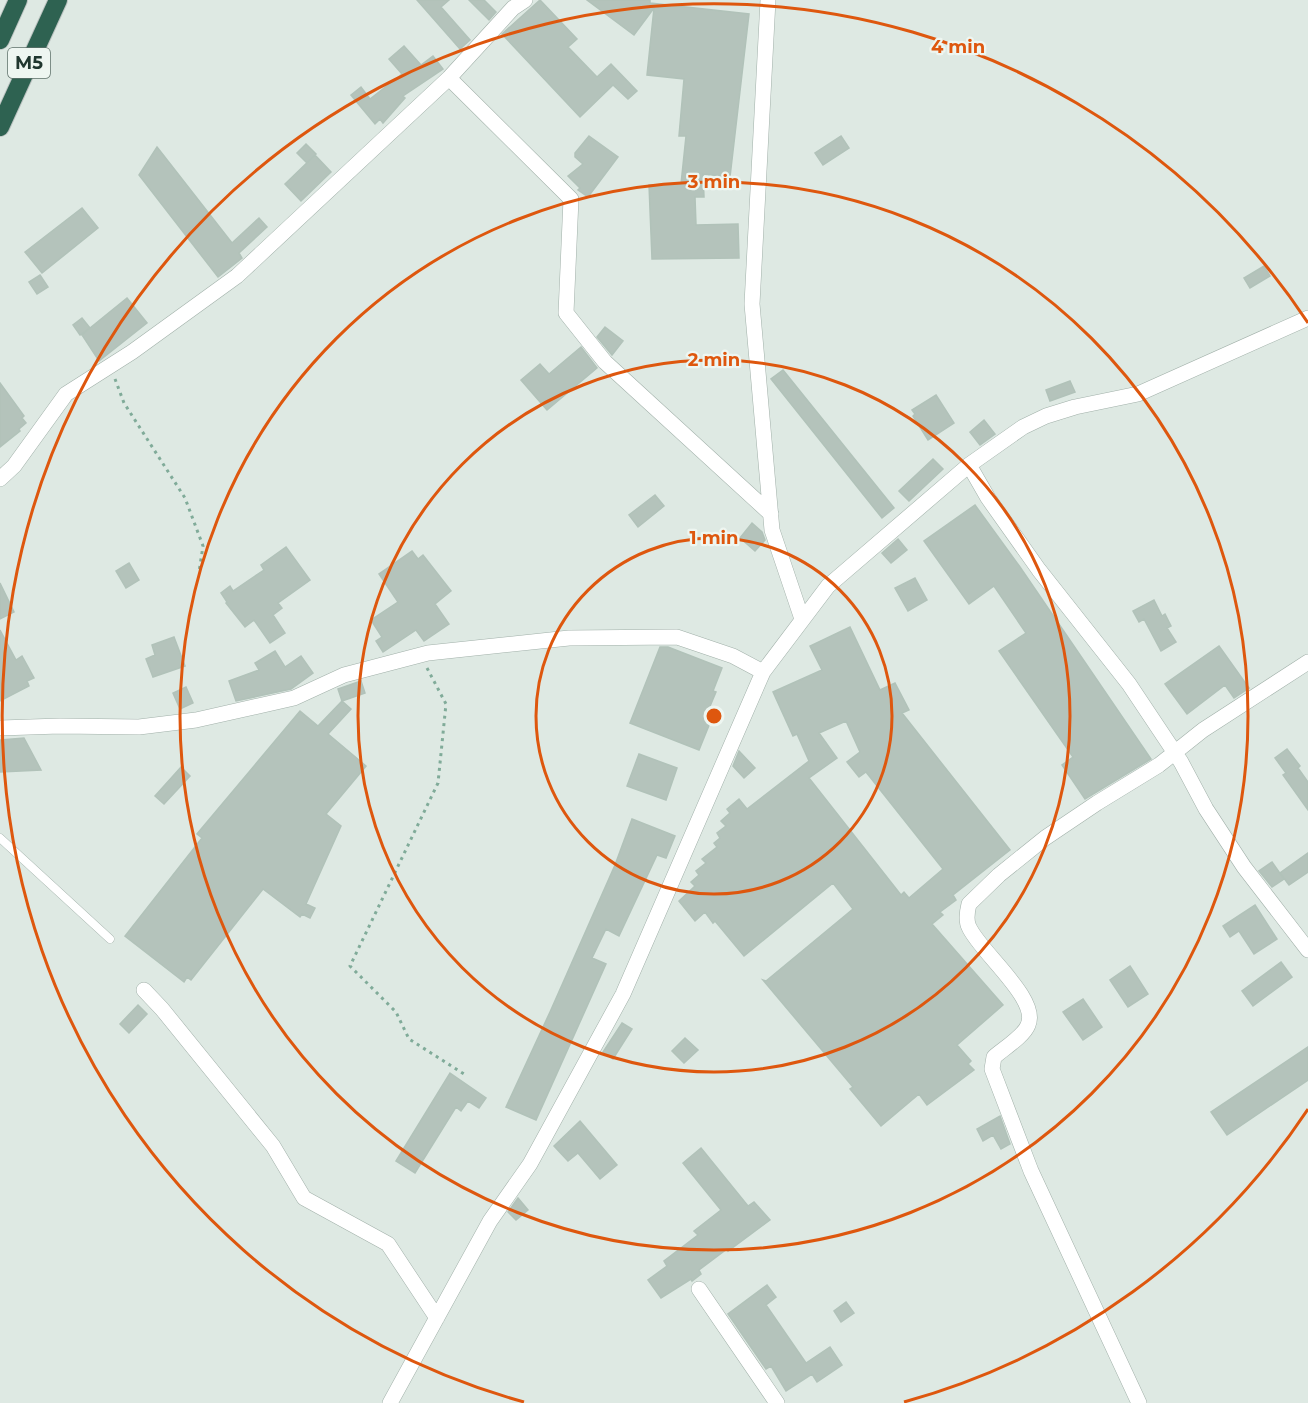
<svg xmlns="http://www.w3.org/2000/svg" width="1308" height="1403" viewBox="0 0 1308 1403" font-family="Montserrat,sans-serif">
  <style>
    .building { fill: #b4c3bb; stroke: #b1c2b9; stroke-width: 1.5; fill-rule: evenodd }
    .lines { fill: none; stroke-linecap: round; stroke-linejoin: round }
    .lane-casing { stroke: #a1b0a9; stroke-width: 9 }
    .street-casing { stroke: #a1b0a9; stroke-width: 16 }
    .highway-casing { stroke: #bcc3c1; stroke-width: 20 }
    .path { stroke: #80ab99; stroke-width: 3; stroke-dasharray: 3 4.5; stroke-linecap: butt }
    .lane { stroke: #fff; stroke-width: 8 }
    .street { stroke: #fff; stroke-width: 15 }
    .highway { stroke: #2e6251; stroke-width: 18 }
    .ring { fill: none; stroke: #de570e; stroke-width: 3 }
    .labels { text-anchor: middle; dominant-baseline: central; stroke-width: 4.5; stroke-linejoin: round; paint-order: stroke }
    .shield { fill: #eef6f1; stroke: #5e7069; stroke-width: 1.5 }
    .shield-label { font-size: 18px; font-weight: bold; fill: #20372f }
    .centre { fill: #de570e; stroke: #eef6f1; stroke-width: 3 }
    .ring-label { font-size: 18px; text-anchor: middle; font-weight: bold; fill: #de570e; stroke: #eef6f1; stroke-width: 4.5; stroke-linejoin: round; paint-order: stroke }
  </style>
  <rect width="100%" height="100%" fill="#dee9e3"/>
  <path class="building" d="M417 0H449L441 7 470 40 460 49Z
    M469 0H484L496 12 489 20Z
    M540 0 577 39 568 47 597 77 611 64 637 91 628 99 613 85 580 117 502 34Z
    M587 0H650V3L749 14 730 177 703 174 704 197H695L696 225 738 224 739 258 652 259 649 185 681 184 686 136H679L684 79 647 75 654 8 634 35Z
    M404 46 421 65 433 56 443 69 403 96 405 98 383 123 380 119 375 124 351 95 361 87 370 99 402 74 389 59Z
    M589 136 618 157 588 197 578 190 580 188 568 176 583 164 575 157V153Z
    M841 136 849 148 823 165 815 153Z
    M306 144 316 154 307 163 297 153Z
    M157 147 232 243 259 218 267 227 239 253 242 258 218 277 139 175Z
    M315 155 331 172 301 201 285 184Z
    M82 208 98 228 42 273 25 252Z
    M1264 266 1270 276 1250 288 1244 278Z
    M40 275 48 287 37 294 29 282Z
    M127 298 147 323 99 361 82 335 90 328 80 335 73 325 82 318 90 328Z
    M605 327 623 341 612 355 597 337Z
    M581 347 597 368 547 410 521 380 540 364 549 374Z
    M783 370 894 508 882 518 771 379Z
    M1070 381 1075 392 1050 401 1046 390Z
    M0 383 24 416 22 418 26 423 19 429 20 431 0 447Z
    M936 395 954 423 928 440 913 416 915 414 912 410Z
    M984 420 995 434 980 445 970 432Z
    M933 459 943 469 909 501 899 491Z
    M655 495 664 506 638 527 629 515Z
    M975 505 1020 567 1151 759 1085 799 1062 765 1073 757 999 651 1026 633 994 586 969 604 924 541Z
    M752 523 762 532 765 540 755 551 740 538Z
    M898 539 907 550 891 563 882 553Z
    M286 547 310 580 278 603 282 608 273 615 285 633 270 643 254 620 245 627 226 603 227 602 221 593 230 586 233 591 264 570 261 565Z
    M412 551 418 559 423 555 451 591 435 604 449 624 424 641 416 630 383 652 376 641 382 637 371 620 398 602 379 574Z
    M129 563 139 580 126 588 116 571Z
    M915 578 927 600 908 611 895 588Z
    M0 583 14 612 0 619Z
    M1154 600 1162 616 1165 614 1171 626 1167 628 1176 642 1161 651 1144 619 1139 622 1133 611Z
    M850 627 880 690 895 683 909 710 902 713 1010 850 953 895 956 900 940 912 943 915 932 924 1003 1005 957 1045 971 1061 968 1064 974 1070 927 1105 919 1094 881 1126 850 1089 853 1087 763 980 766 981 853 909 833 883 744 956 715 921 713 923 705 912 695 921 679 901 695 886 691 882 699 875 696 871 706 863 702 859 717 847 714 843 720 838 717 833 726 826 721 821 730 813 727 809 739 799 747 809 809 761 797 734 793 736 773 692 822 670 810 646ZM846 721 860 752 847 762 859 777 866 772 943 869 909 898 904 892 901 895 809 778 837 758 819 733Z
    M0 630 16 660 22 656 34 678 27 681 29 686 0 701Z
    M174 637 185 666 153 677 146 659 155 655 152 645Z
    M1219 646 1249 688 1234 698 1225 685 1187 714 1165 684Z
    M660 647H668L722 668 713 691 716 692 708 711 714 713 699 750 630 723Z
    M275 651 285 667 301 656 313 673 291 689 236 701 229 681 259 670 255 663Z
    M361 681 365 693 342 701 351 709 328 734 366 766 326 814 341 826 306 904 315 908 310 918 302 914 300 917 263 889 191 980 187 977 184 982 125 936 202 838 197 834 300 711 318 726 342 701 338 689Z
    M186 687 193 703 180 709 173 693Z
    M24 738 41 770 0 772V740Z
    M1287 749 1300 766 1298 768 1308 782V810L1283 775 1286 773 1275 758Z
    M739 751 755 768 744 778 733 766Z
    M639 754 677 768 666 800 627 786Z
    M181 767 190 776 164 804 155 796Z
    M632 819 675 836 666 858 657 855 619 936 606 929 592 958 606 964 536 1120 506 1107 550 1012 615 865Z
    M1308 853V872L1289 885 1280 873Z
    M1272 862 1284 879 1272 887 1259 871Z
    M1255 905 1277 939 1254 954 1239 931 1230 937 1223 926Z
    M1281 962 1292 977 1253 1006 1242 991Z
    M1130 966 1148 994 1128 1007 1110 980Z
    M1083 999 1102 1027 1083 1040 1063 1012Z
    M138 1005 147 1014 129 1033 120 1024Z
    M622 1023 632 1029 613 1059 603 1052Z
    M685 1038 698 1050 684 1063 672 1051Z
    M1308 1047V1080L1227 1135 1211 1112Z
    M450 1073 486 1098 479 1108 468 1101 461 1111 456 1107 415 1173 396 1161Z
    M1000 1116 1010 1144 1001 1149 993 1135 983 1141 977 1129Z
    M580 1121 617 1165 600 1179 578 1153 568 1161 554 1146Z
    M701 1148 748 1206 754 1202 770 1220 728 1251 727 1249 699 1270 701 1274 692 1281 691 1279 661 1298 648 1280 667 1266 664 1261 698 1235 694 1231 721 1210 683 1163Z
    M518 1198 528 1210 516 1220 508 1212Z
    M767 1285 776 1297 766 1305 806 1363 830 1347 842 1365 817 1382 812 1374 786 1391 771 1366 766 1369 728 1314Z
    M846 1302 854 1313 841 1322 834 1311Z"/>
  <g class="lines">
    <g class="lane-casing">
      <path id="lane" d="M0 838 110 939"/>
    </g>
    <g class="street-casing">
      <path id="street" d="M768 0 752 304 772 530 802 619
        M449 78 571 199 566 313 605 362 771 514
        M969 465 988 498 1039 570 1129 684 1181 762 1206 809 1244 867 1308 950
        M0 479 14 466 66 394 132 352 237 276 449 78 513 8 525 0
        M0 728 60 726 139 727 196 720 294 698 344 675 428 653 569 638 677 637 733 656 763 672
        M144 990 162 1009 273 1146 304 1198 388 1244 437 1318
        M699 1289 777 1403
        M390 1403 490 1221 530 1164 623 994 763 672 828 586 969 465 1023 427 1046 416 1075 407 1138 394 1308 318
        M1139 1403 1031 1171 992 1069 994 1057C1003 1049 1024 1036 1028 1025 1040 999 979 951 969 927 966 921 967 912 969 904L999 875 1045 838 1097 803 1159 765 1203 730 1308 662"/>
    </g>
    <g class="highway-casing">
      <path id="highway" d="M0 40 18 0
        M0 127 58 0"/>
    </g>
    <path class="path" d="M115 379 124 403 185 498 203 546 199 572
      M427 668 446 704 438 783 350 966 396 1012 409 1039 464 1074"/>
    <use href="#lane" class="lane"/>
    <use href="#street" class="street"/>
    <use href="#highway" class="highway"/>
  </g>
  <g class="ring">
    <circle cx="714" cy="716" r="178"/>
    <circle cx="714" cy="716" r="356"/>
    <circle cx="714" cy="716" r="534"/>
    <path d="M1308 1109A712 712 0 0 1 904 1402M524 1402A712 712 0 1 1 1308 323"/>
  </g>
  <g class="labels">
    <rect class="shield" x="8" y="48" width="42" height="30" rx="4.5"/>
    <g class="shield-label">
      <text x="29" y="63">M5</text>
    </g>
  </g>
  <circle cx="714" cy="716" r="9" class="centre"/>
  <g class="ring-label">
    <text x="958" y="53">4 min</text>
    <text x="714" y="188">3 min</text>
    <text x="714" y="366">2 min</text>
    <text x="714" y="544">1 min</text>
  </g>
</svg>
